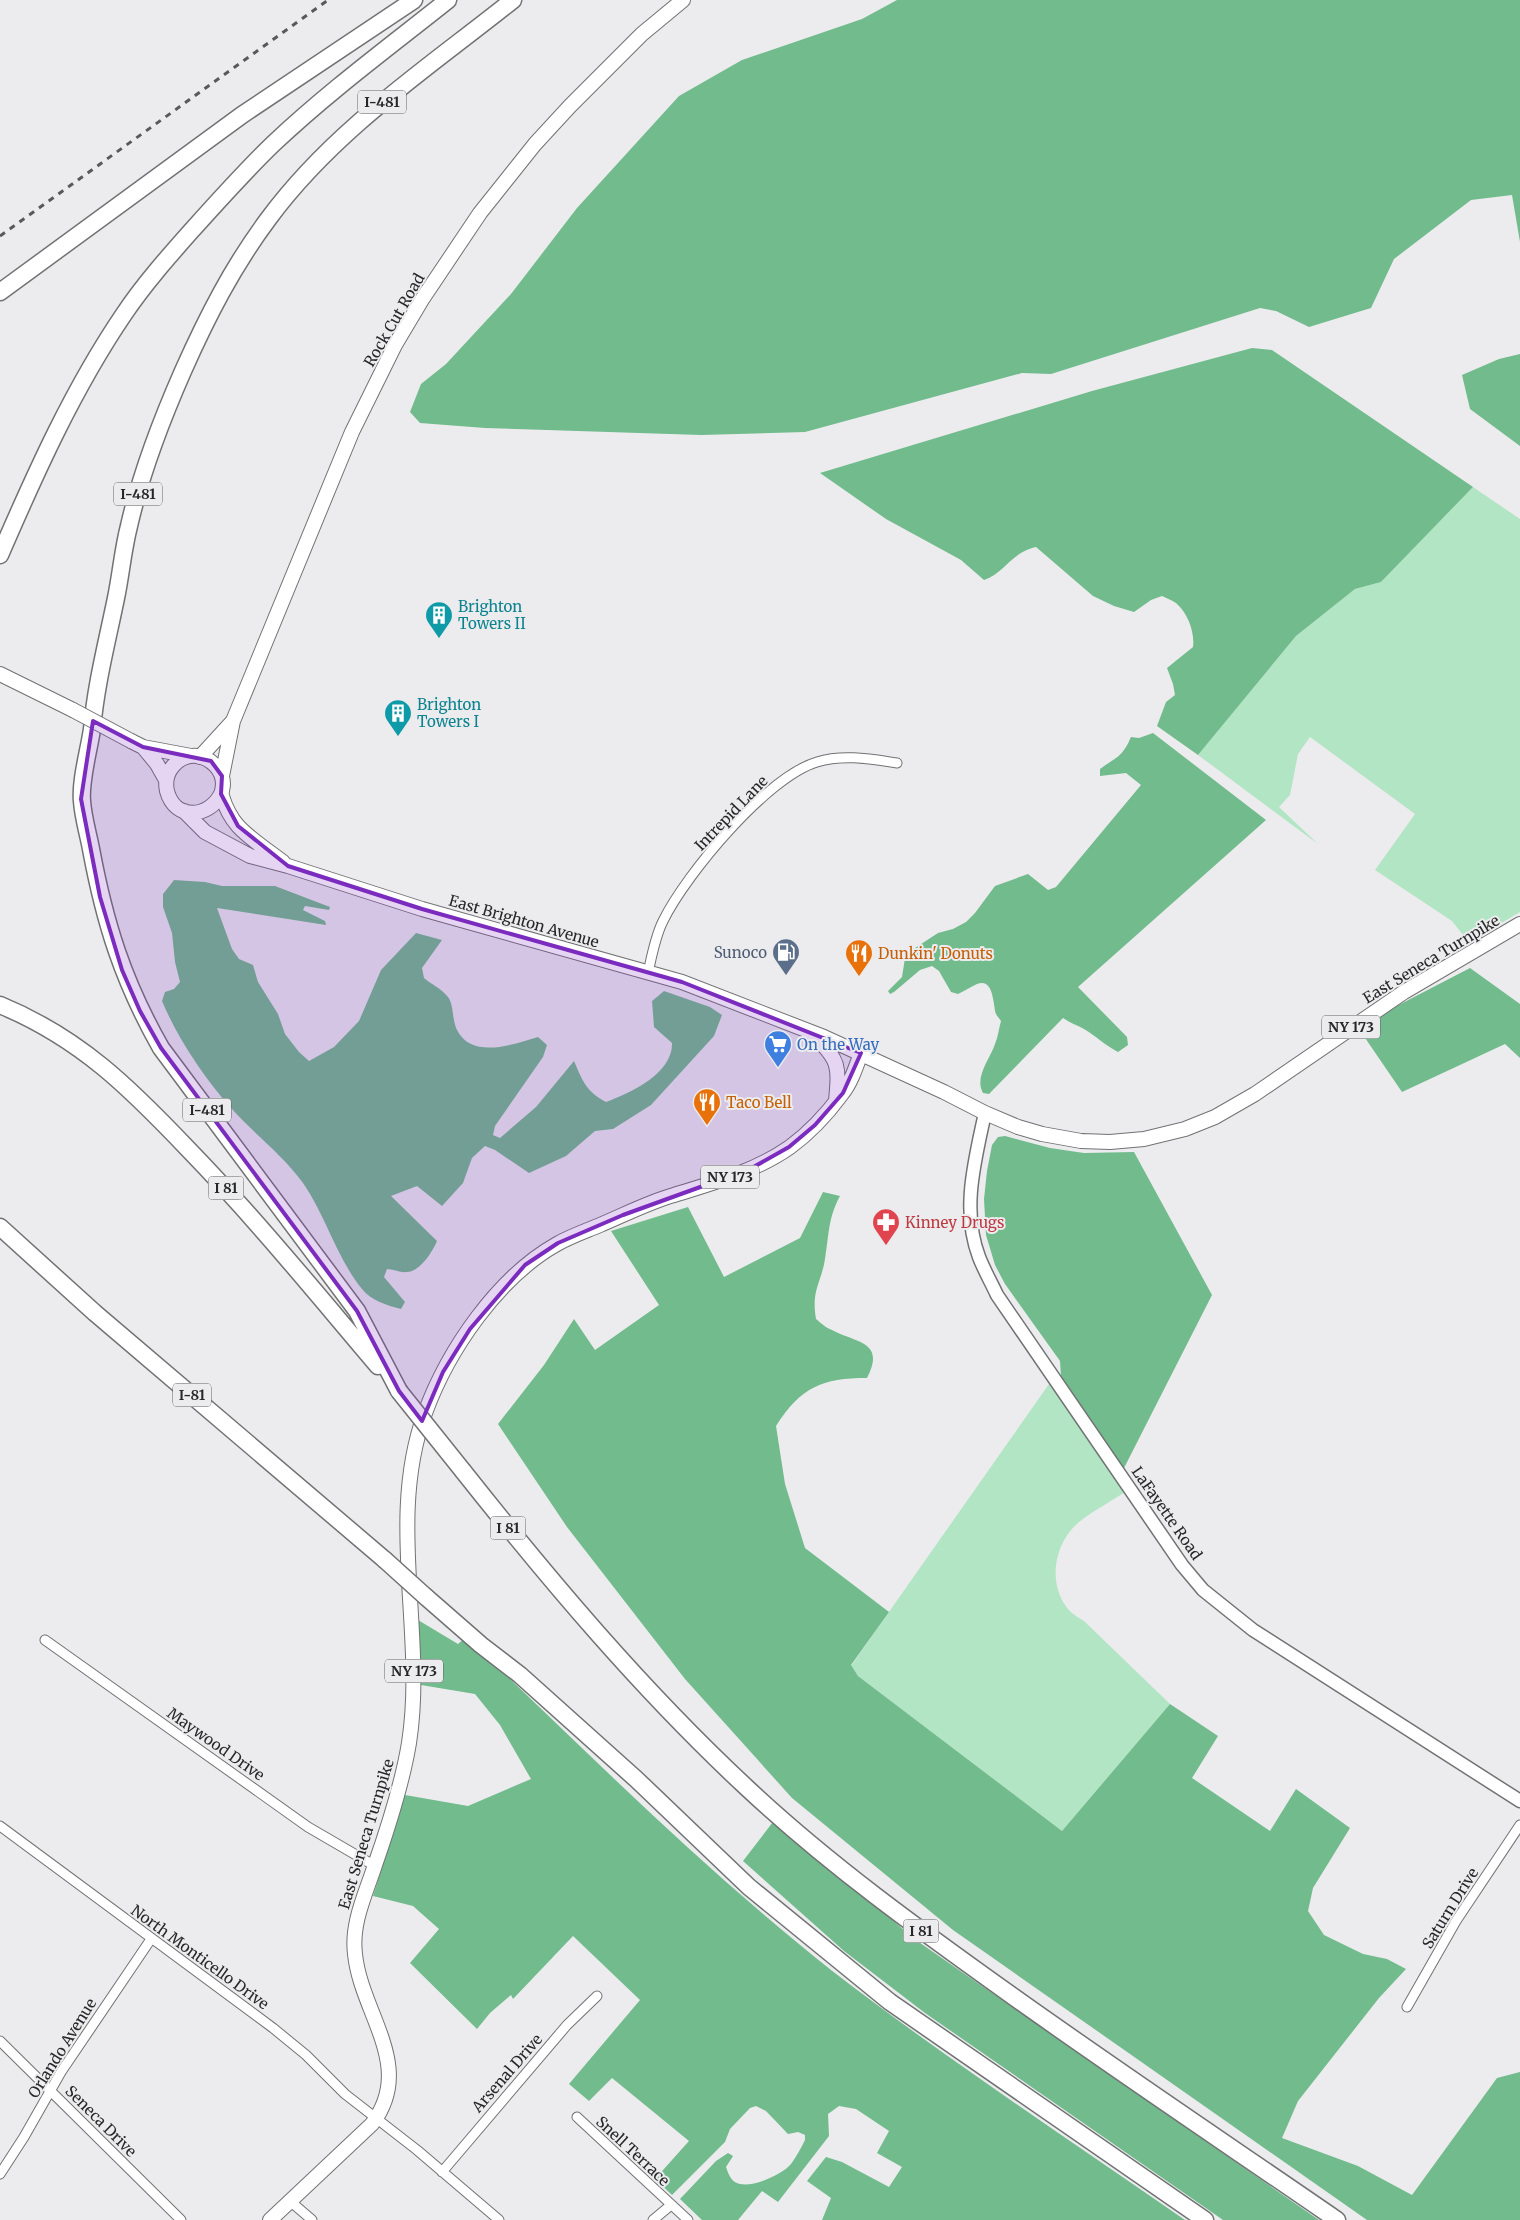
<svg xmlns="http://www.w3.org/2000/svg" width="1520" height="2220" viewBox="0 0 1520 2220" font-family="Merriweather,serif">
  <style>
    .green { fill: #b2e5c3 }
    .forest { fill: #71bb8d }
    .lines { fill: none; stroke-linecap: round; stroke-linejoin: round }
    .street-casing { stroke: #717273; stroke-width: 11 }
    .secondary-casing { stroke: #717273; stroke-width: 15 }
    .primary-casing { stroke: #717273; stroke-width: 16 }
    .highway-casing { stroke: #717273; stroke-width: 19 }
    .street { stroke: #fff; stroke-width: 9 }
    .secondary { stroke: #fff; stroke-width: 12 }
    .primary { stroke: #fff; stroke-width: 14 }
    .highway { stroke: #fff; stroke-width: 16 }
    .rail { stroke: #585959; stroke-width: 3; stroke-dasharray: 6 6; stroke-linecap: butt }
    .primary-bridge-casing { stroke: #717273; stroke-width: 16; stroke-linecap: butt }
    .highway-bridge-casing { stroke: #717273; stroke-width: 19; stroke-linecap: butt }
    .primary-bridge { stroke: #fff; stroke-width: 14 }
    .highway-bridge { stroke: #fff; stroke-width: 16 }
    .marked { fill: #7b2cbf; fill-opacity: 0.2; stroke: #7b2cbf; stroke-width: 4; stroke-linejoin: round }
    .labels { text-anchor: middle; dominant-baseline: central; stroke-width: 4; stroke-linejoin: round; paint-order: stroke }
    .shield { fill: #ececee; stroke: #616263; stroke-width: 1 }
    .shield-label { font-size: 14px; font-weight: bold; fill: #262727 }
    .street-label { font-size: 15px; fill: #262727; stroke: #ececee }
    .culture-label { font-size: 15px; fill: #0d838f; stroke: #ececee; text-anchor: start }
    .service-label { font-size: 15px; fill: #4e5e75; stroke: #ececee; text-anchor: end }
    .food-label { font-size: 15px; fill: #c56008; stroke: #ececee; text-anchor: start }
    .shop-label { font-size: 15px; fill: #366cbe; stroke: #ececee; text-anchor: start }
    .health-label { font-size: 15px; fill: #be3a42; stroke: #ececee; text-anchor: start }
  </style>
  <rect width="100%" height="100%" fill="#ececee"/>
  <path class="green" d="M1473 487 1520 519V912L1471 941 1467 940 1452 921 1375 870 1415 814 1310 737 1298 754 1290 795 1279 807 1318 844 1198 755 1296 636 1355 589 1381 582Z
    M1049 1384 1125 1492C1110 1502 1093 1511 1079 1522 1054 1543 1047 1583 1068 1609 1072 1614 1079 1618 1084 1621L1170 1704 1062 1831 858 1676 851 1666Z"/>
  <path class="forest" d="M897 0H1520V242L1512 195 1471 200 1394 259 1371 308 1309 327 1276 311 1260 308 1051 374 1022 373 805 432 701 435 485 428 420 423 410 412 421 384 446 364 511 294 577 208 679 96 742 60 862 19Z
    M1252 348 1272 350 1473 487 1381 582 1355 589 1296 636 1198 755 1157 726 1166 702 1175 695 1173 684 1167 668 1193 647C1195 633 1188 613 1176 603 1172 600 1166 598 1162 596L1151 600 1134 612 1114 606 1093 596 1036 547C1010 553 1006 572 984 580L961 560 886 519 820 473 1092 391Z
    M1520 354V446L1470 409 1462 375 1499 359Z
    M1153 733 1266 820 1078 987 1127 1037 1128 1045 1118 1052C1106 1046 1096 1036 1084 1029 1077 1025 1070 1023 1063 1018L989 1094 983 1093C974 1077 990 1059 995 1044 998 1037 999 1028 1001 1021 999 1018 997 1016 996 1014 993 1005 994 977 977 984 970 987 965 991 958 994L951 992 939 971 932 966 920 970 894 992 890 994 888 991 902 977 905 958 912 950 938 933 953 929 966 922 975 913 995 886 1028 874 1048 890 1056 887 1141 785 1126 773 1100 776V769C1116 757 1122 758 1131 737L1139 738Z
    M174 880 205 882 222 886H275L330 907 329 910 305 906 303 910 325 921 326 925 217 908 232 949 239 959 253 965 258 982 278 1014 285 1034 299 1052 309 1061 334 1047 359 1021 381 970 416 933 442 940 422 968 424 978C431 984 442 989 448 997 454 1005 452 1020 457 1030 472 1060 514 1044 538 1037L547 1045 543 1057 495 1126 493 1135 500 1138 536 1107 574 1061C583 1082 586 1091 606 1102 631 1093 673 1073 672 1043L654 1027 652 1001 664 991 710 1007 722 1015 714 1036 651 1105 613 1129 595 1131 566 1156 529 1173 495 1150 485 1146 472 1158 463 1183 442 1206 417 1186 391 1196 437 1241C433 1251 420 1272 407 1272 401 1273 393 1269 387 1269L384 1277 405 1302 401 1309C386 1305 372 1301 362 1289 336 1257 326 1216 303 1183 283 1155 254 1134 232 1109 204 1078 178 1039 162 1001L165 992 174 989 180 982 175 962 172 933 163 907V894Z
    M1470 968 1520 1004V1058L1505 1044 1402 1092 1359 1029 1391 1009Z
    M1005 1136 1050 1148 1084 1153 1134 1152 1212 1295 1123 1470 1061 1376 1060 1361 1005 1284 995 1265 986 1235 984 1199 987 1171 992 1145 998 1137Z
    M823 1192 840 1196C828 1218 829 1235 825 1259 821 1284 811 1290 816 1319 821 1323 826 1328 832 1330 856 1343 886 1341 867 1378 822 1378 801 1387 776 1426L785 1484 805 1548 889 1612 851 1665 858 1676 1062 1831 1170 1704 1218 1736 1192 1778 1270 1831 1296 1789 1350 1828 1313 1888 1308 1911 1324 1935 1363 1954 1387 1959 1406 1969 1379 1998 1298 2101 1282 2138 1358 2166 1412 2195 1497 2078 1520 2072V2220H1367L953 1930 792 1798 685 1679 567 1527 498 1424 544 1365 574 1319 595 1350 659 1305 611 1231 688 1207 724 1277 800 1238Z
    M418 1620 458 1644 466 1637C585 1750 702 1868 831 1970 945 2058 1067 2138 1185 2220H822L831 2198 807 2181 826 2157 842 2162 889 2187 902 2167 877 2153 889 2131 856 2109 839 2106 828 2114 829 2136 778 2202 762 2191 738 2220H702L680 2199 716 2161 728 2153 733 2156 726 2167C728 2173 731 2181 737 2183 750 2189 782 2175 791 2164 796 2157 801 2148 805 2140V2135L798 2132 788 2134 766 2111 756 2106 750 2108 730 2129 725 2142 672 2195 655 2179 689 2141 612 2078 589 2101 569 2084 640 2000 573 1936 513 1999 511 1995 490 2013 477 2029 410 1963 439 1929 413 1906 373 1896 405 1795 468 1806 531 1779 500 1725 475 1694 421 1685Z
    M776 1818 913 1938 1319 2220H1223L925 2013 844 1951 743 1861Z"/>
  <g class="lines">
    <g class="street-casing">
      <path id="street" d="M648 973C652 955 655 937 663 921 686 874 767 777 817 762 843 754 870 759 897 763
        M45 1640 308 1827 375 1866
        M0 1826 273 2028 306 2055 345 2094 417 2150 499 2220
        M1407 2007 1456 1921 1520 1825
        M0 2041 181 2220
        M577 2117 688 2220
        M442 2172 567 2025 597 1996
        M0 2174 24 2137 61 2072 151 1939
        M290 2201 312 2220
        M653 2220 671 2205"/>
    </g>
    <g class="secondary-casing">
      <path id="secondary" d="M985 1113C975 1160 961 1210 979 1257 984 1270 991 1282 997 1295L1182 1565 1203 1590 1253 1630 1520 1801"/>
    </g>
    <g class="primary-casing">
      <path id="primary" d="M0 674 73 710
        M131 741 143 747 191 756
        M143 747 157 764 166 780
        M200 757 233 721
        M222 776 233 721 352 432 395 345 423 298 480 213 535 144 570 106 642 34 683 0
        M221 794C209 818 175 821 167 791 165 782 167 773 173 766 179 759 188 755 197 756 211 758 223 770 223 784 223 788 221 792 222 796 225 806 231 818 238 826 251 840 269 851 283 862
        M184 811 205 832 250 856 288 866 422 909 682 982 824 1037 944 1092 985 1113 1018 1127 1042 1134 1081 1141 1110 1142 1144 1139 1185 1129 1215 1117 1255 1094 1404 992 1520 924
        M814 1036C840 1060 839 1067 836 1101
        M270 2220 372 2124C416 2066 361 2014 355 1954 351 1923 366 1893 375 1865 389 1825 402 1785 409 1743 426 1634 386 1520 425 1413 448 1350 498 1277 557 1244 571 1236 586 1231 600 1225 624 1215 649 1202 674 1195 713 1183 756 1171 790 1147 809 1133 827 1114 841 1095 851 1083 856 1067 861 1053"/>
    </g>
    <g class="highway-casing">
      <path id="highway" d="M0 292 242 115 414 0
        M0 555C36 472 73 389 124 314 144 284 169 256 193 229 219 200 245 171 273 144 328 92 389 47 448 0
        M0 1005C80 1038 130 1088 188 1149 255 1218 316 1293 378 1366
        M0 1227 95 1313 385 1560
        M399 1391 357 1311 161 1048C123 981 105 924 91 849 88 833 83 817 82 801 80 781 89 750 92 729 96 684 107 642 116 598 121 574 123 549 129 526 141 473 161 421 183 371 207 317 233 266 269 218 335 129 428 68 513 0
        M463 1471C551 1582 642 1690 746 1787 828 1864 920 1930 1011 1995 1119 2072 1228 2145 1337 2220
        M426 1597 481 1645 520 1675 636 1779 749 1887 890 2002 1205 2220"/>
    </g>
    <use href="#street" class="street"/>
    <use href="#secondary" class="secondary"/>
    <use href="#primary" class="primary"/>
    <use href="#highway" class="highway"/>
    <path class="rail" d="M0 236 328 0"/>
    <g class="primary-bridge-casing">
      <path id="primary-bridge" d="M73 710 131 741"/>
    </g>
    <g class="highway-bridge-casing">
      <path id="highway-bridge" d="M399 1391 463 1471
        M385 1560 426 1597"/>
    </g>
    <use href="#primary-bridge" class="primary-bridge"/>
    <use href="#highway-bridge" class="highway-bridge"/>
  </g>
  <path class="marked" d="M93 721 143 747 211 761 222 776 221 794 238 826 288 866 422 909 682 982 861 1053 843 1093 815 1125 789 1147 750 1169 623 1215 558 1243 525 1265 470 1329 443 1372 422 1421 399 1391 357 1311 161 1048 140 1011 122 970 100 897 81 799Z"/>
  <defs>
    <g id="building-pin" transform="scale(1.4375)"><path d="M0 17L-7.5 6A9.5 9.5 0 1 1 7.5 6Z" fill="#0f9aa8" stroke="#ececee"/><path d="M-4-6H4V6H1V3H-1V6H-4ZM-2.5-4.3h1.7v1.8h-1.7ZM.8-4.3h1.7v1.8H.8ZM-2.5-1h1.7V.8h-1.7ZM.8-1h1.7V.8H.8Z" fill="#fff"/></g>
    <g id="fuel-pin" transform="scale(1.4375)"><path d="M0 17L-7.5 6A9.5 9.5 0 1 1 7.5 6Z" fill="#5c6f8a" stroke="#ececee"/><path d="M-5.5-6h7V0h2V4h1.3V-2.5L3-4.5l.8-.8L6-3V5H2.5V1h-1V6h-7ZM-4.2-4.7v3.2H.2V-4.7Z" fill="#fff"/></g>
    <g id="restaurant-pin" transform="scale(1.4375)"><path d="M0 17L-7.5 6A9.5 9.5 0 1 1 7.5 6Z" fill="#e8710a" stroke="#ececee"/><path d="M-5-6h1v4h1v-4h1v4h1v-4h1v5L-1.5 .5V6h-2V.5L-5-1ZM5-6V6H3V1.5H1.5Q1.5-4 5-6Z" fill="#fff"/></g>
    <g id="supermarket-pin" transform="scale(1.4375)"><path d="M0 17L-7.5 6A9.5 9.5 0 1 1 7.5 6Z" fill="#3f7fe0" stroke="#ececee"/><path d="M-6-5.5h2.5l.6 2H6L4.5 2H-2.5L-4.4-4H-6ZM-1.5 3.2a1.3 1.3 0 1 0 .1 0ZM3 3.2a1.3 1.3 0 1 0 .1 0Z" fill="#fff"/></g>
    <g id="pharmacy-pin" transform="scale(1.4375)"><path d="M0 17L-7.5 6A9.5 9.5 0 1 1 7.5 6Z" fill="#e0444e" stroke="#ececee"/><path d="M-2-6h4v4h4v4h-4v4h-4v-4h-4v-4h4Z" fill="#fff"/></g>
  </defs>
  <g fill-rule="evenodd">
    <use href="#building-pin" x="439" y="615"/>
    <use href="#building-pin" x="398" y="713"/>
    <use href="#fuel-pin" x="786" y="952"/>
    <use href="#restaurant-pin" x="859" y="953"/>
    <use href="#supermarket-pin" x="778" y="1044"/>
    <use href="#restaurant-pin" x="707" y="1102"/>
    <use href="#pharmacy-pin" x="886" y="1222"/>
  </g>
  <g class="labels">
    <g class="shield">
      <rect x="358" y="90.5" width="48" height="23" rx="4"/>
      <rect x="114" y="482.5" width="48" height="23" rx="4"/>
      <rect x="1322" y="1015.5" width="58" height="23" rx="4"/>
      <rect x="183" y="1098.5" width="48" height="23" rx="4"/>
      <rect x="701" y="1165.5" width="58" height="23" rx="4"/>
      <rect x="208.5" y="1176.5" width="35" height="23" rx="4"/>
      <rect x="173" y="1383.5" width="38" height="23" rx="4"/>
      <rect x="490.5" y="1516.5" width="35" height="23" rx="4"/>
      <rect x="385" y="1659.5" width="58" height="23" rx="4"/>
      <rect x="903.5" y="1919.5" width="35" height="23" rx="4"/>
    </g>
    <g class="shield-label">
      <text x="382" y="102">I-481</text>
      <text x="138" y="494">I-481</text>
      <text x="1351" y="1027">NY 173</text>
      <text x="207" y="1110">I-481</text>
      <text x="730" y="1177">NY 173</text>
      <text x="226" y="1188">I 81</text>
      <text x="192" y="1395">I-81</text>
      <text x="508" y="1528">I 81</text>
      <text x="414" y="1671">NY 173</text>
      <text x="921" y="1931">I 81</text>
    </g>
    <g class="street-label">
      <text transform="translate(394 320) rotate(-60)">Rock Cut Road</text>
      <text transform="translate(731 813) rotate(-46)">Intrepid Lane</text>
      <text transform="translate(524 921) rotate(16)">East Brighton Avenue</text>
      <text transform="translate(1431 959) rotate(-31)">East Seneca Turnpike</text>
      <text transform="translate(1167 1513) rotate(55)">LaFayette Road</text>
      <text transform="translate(216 1744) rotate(35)">Maywood Drive</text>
      <text transform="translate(366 1834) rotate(-73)">East Seneca Turnpike</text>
      <text transform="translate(1450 1908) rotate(-58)">Saturn Drive</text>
      <text transform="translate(200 1957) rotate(36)">North Monticello Drive</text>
      <text transform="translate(62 2048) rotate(-58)">Orlando Avenue</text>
      <text transform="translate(507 2073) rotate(-49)">Arsenal Drive</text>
      <text transform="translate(101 2121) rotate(45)">Seneca Drive</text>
      <text transform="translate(633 2151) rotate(43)">Snell Terrace</text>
    </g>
    <g class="culture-label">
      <text x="458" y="606">Brighton<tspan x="458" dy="17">Towers II</tspan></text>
      <text x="417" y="704">Brighton<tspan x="417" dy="17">Towers I</tspan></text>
    </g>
    <g class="service-label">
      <text x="767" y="952">Sunoco</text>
    </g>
    <g class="food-label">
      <text x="878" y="953">Dunkin' Donuts</text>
      <text x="726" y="1102">Taco Bell</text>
    </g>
    <g class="shop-label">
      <text x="797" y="1044">On the Way</text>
    </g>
    <g class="health-label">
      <text x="905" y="1222">Kinney Drugs</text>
    </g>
  </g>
</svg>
